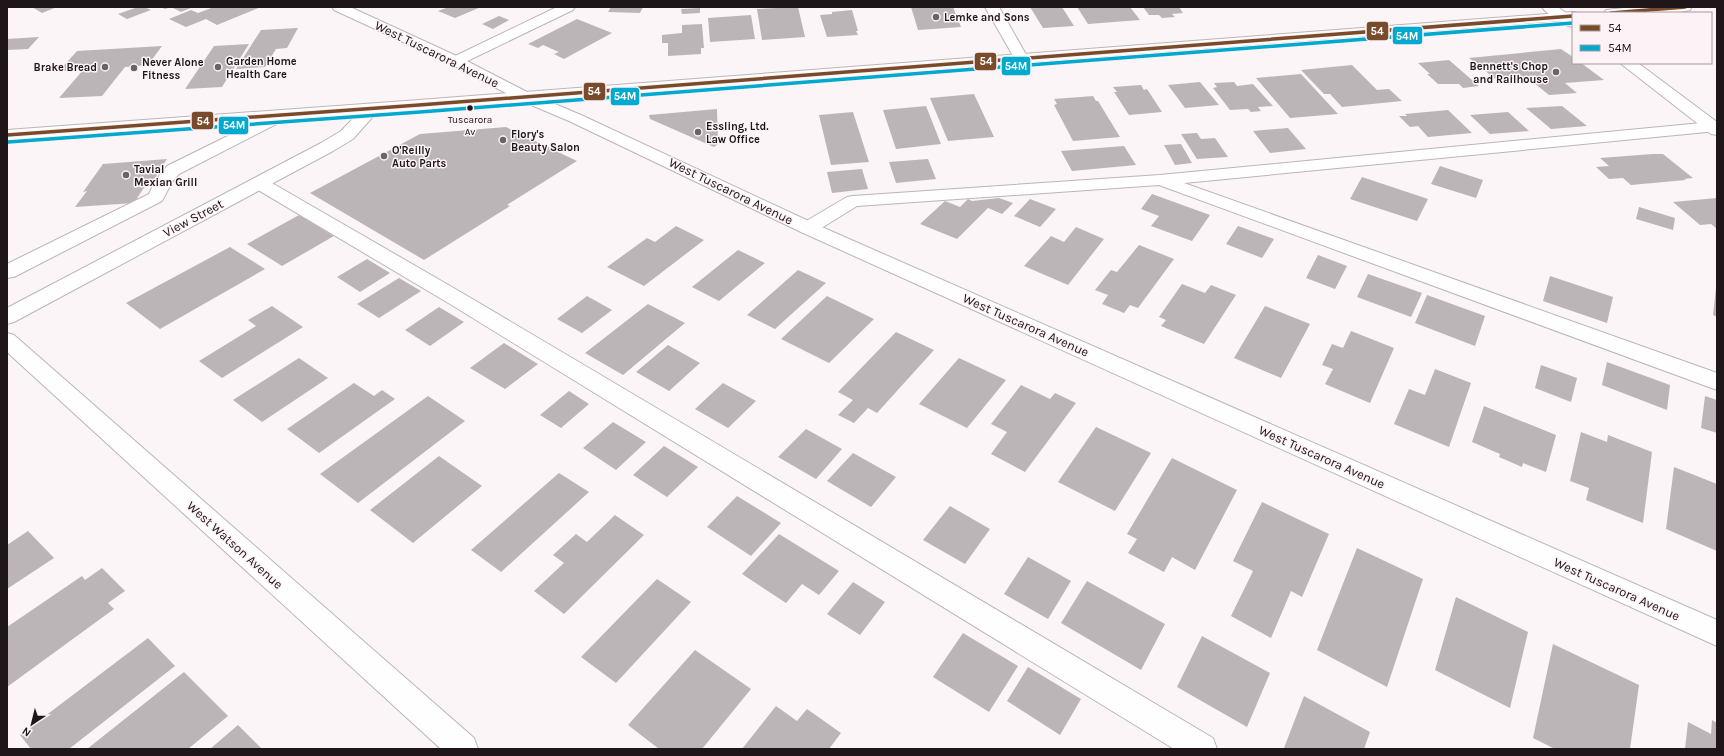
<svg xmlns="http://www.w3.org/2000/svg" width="1724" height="756" viewBox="0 0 1724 756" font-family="Karla,sans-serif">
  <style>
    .building { fill: #bbb5b7 }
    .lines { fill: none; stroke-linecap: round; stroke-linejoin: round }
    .service-casing { stroke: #bcb5b7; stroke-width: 2 }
    .minor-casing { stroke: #bcb5b7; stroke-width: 2 }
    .tertiary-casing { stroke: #bcb5b7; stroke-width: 2 }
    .secondary-casing { stroke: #bcb5b7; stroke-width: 2 }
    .service { fill: #fefefe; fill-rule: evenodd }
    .minor { fill: #fefefe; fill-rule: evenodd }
    .tertiary { fill: #fefefe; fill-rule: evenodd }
    .secondary { fill: #fefefe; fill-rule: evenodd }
    .bus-1-casing { stroke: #fdf3f6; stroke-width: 5.5 }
    .bus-2-casing { stroke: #fdf3f6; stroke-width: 5.5 }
    .bus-1 { stroke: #7a4b2a; stroke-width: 3.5 }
    .bus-2 { stroke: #00a9ce; stroke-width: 3.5 }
    .poi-dot { fill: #6b6466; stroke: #fdf3f6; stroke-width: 1.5 }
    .bus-dot { fill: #1e1618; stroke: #fdf3f6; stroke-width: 1.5 }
    .labels { text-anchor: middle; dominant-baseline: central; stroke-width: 3; stroke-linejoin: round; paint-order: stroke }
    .far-bus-label { font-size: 10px; fill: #1e1618; stroke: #fdf3f6 }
    .far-poi-label { font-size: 11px; font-weight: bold; fill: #1e1618; stroke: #fdf3f6; text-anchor: start }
    .street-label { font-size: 13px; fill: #1e1618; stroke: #fdf3f6 }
    .line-badge { stroke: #fdf3f6; stroke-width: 1.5 }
    .badge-label { font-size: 11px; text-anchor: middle; font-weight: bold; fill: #fff }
  </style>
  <rect width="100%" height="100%" fill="#fbf5f7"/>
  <path class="building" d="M32 7H57L42 13Z
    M138 7H144L151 10 127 19 118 14Z
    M160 7H193L181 12 171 7 165 9Z
    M214 7H261L217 25 206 19 186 27 169 19 191 10 198 13Z
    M444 7H481L455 18 438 11 446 8Z
    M611 7H643L640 13 608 12Z
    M798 7 805 37 762 40 757 9Z
    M911 7H953L961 27 918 30Z
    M1030 7H1062L1074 26 1043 28Z
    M1077 7H1130L1140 20 1088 24Z
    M1143 7H1179L1183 13 1172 14 1175 17 1162 18 1159 15H1149Z
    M700 8V13L682 14 681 9Z
    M852 10 858 31H856L858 35 827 37 820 15 832 14V12Z
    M751 15 755 39 710 42 708 18Z
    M499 16 509 20 493 29 482 24Z
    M577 19 612 33 564 59 554 54 559 52 543 45 538 48 528 44Z
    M702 24 704 48H701V54L668 56V43H662V35L682 33V25Z
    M298 28 287 48 276 49 265 67 236 69 261 30Z
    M39 37 28 49 7 50V39Z
    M249 44 222 87 185 89 214 46Z
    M162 46 148 65 125 67 102 96 59 98 83 70 59 71 77 51Z
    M1561 49 1573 57V63H1581L1604 80 1565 83 1577 93 1549 95 1529 79 1498 81 1469 58Z
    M1449 60 1479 86 1463 88 1459 84H1438L1427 74H1430L1418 63Z
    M1352 65 1377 90 1389 89 1402 101 1342 107 1330 94H1324L1301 70Z
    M1301 74 1338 114 1290 118 1256 78Z
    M1200 82 1219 105 1185 108 1168 85Z
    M1234 82 1237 86 1253 84 1273 106 1258 107 1261 111 1251 112 1248 109 1230 110 1213 88 1217 87 1214 83Z
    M1141 85 1144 90 1147 89 1162 112 1129 115 1114 92H1117L1113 87Z
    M974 94 994 137 948 141 930 98Z
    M1093 96 1096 101H1098L1120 137 1073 141 1054 105 1057 104 1054 99Z
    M926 106 941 144 896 149 883 110Z
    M1562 106 1587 126 1551 129 1526 108Z
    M717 109 718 144 714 147 650 119 649 115Z
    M1448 110 1472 133 1428 137 1418 126 1410 127 1399 116H1407L1405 114Z
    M853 112 869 162 831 165 819 115Z
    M1508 112 1529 131 1490 134 1470 115Z
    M506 127 577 161 507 205 510 206 424 260 310 193 420 134Z
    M1288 128 1306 149 1270 153 1253 131Z
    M1197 133 1201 139 1215 138 1228 157 1197 159 1181 134Z
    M1181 144 1192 163 1175 165 1164 145Z
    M1124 146 1136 165 1072 171 1061 151Z
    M1653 154H1663L1693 178 1684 179 1686 180 1631 185 1623 178 1609 179 1596 167 1609 166 1600 158Z
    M167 159 150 186H145L134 203 75 207 87 191 83 192 103 164Z
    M928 159 936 179 896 183 889 162Z
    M1440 166 1483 180 1476 198 1431 184Z
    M862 169 868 189 832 193 827 172Z
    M1362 177 1428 199 1417 221 1350 199Z
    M1152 194 1210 215 1192 241 1151 226 1159 216 1141 209Z
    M999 198 1013 203 1002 214 988 208 957 239 920 224 945 201 960 207 968 199 972 201Z
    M1717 198V229L1711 224 1700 225 1673 202Z
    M1030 199 1056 209 1040 227 1014 216Z
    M1639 207 1675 218 1673 230 1636 219Z
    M299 215 334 236 282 266 247 244Z
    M676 226 704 240 644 286 607 267 647 238 655 242Z
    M1238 226 1274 239 1262 258 1226 244Z
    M1076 227 1104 239 1068 285 1024 266 1051 236 1064 242Z
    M1139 245 1174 259 1138 308 1130 305 1124 313 1102 304 1108 295 1095 290 1111 270 1117 272Z
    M230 247 265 269 160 329 126 303Z
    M738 250 765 263 719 301 692 287Z
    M1318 255 1347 266 1335 289 1306 278Z
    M367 259 390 273 360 292 337 277Z
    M798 270 826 283 775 329 747 315Z
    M1368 274 1422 293 1411 317 1357 297Z
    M1550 276 1613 297 1607 323 1543 301Z
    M399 278 421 291 379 318 357 304Z
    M1182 284 1205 293 1211 285 1236 295 1204 344 1161 326 1166 320 1159 317Z
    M1716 288H1717V317L1713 315Z
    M1427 295 1485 316 1475 346 1415 323Z
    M587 296 612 310 582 333 557 319Z
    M827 296 874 319 829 363 781 339Z
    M648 304 685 323 623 375 585 353Z
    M272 306 303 327 222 378 199 361 256 326 248 320Z
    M1265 306 1310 324 1281 378 1234 358Z
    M439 307 464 322 430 346 405 330Z
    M1351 331 1394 348 1370 403 1325 384 1333 369 1322 365 1332 344 1343 348Z
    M896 332 934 350 877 413 868 408 854 423 838 415 853 400 838 392Z
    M504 343 538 364 505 389 470 368Z
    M668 345 700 363 669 391 636 372Z
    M299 358 328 378 262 422 233 400Z
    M959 358 1006 380 967 428 919 404Z
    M1607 362 1670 385 1667 410 1602 385Z
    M1541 365 1577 378 1571 402 1535 388Z
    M1435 369 1471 383 1449 447 1394 424 1409 389 1425 395Z
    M354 383 374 396 382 390 395 399 319 453 287 429Z
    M723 383 756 401 728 428 695 409Z
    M1021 385 1050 399 1055 393 1076 403 1025 472 991 454 1007 432 991 424Z
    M569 391 589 404 561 428 540 415Z
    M428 396 465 421 358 503 320 474Z
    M1705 396 1717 400V433L1701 428Z
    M1484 406 1556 435 1546 472 1523 463 1522 467 1499 457 1500 454 1472 442Z
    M613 422 646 442 616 470 583 448Z
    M1096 427 1151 453 1115 511 1058 482Z
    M806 429 842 449 816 479 778 457Z
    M1581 432 1607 442 1608 435 1652 452 1643 523 1586 500 1589 488 1570 481Z
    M664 446 698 467 667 497 633 475Z
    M853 453 896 477 871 507 827 481Z
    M439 456 482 486 413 543 370 510Z
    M1172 458 1237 490 1195 570 1172 557 1164 572 1128 553 1137 539 1127 534Z
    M1674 467 1717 484V551L1666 529Z
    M559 473 589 492 501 572 471 550Z
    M737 496 781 523 751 556 707 527Z
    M1262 502 1329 534 1302 597 1291 591 1271 638 1231 616 1253 571 1233 561Z
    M950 506 990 529 965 564 923 540Z
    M615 515 644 535 564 614 534 591 564 563 553 555 576 534 587 542Z
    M28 531 54 558 7 589V545Z
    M779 534 839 571 819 595 802 584 786 603 742 574Z
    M1357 548 1423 579 1387 687 1317 650Z
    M1028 557 1071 581 1048 619 1004 594Z
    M102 568 125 591 108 603 114 609 7 687V627L82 576 85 580Z
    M657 579 691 602 616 683 581 657Z
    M1087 581 1165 624 1141 670 1061 623Z
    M853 582 885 602 860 635 827 614Z
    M1456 597 1528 632 1510 708 1435 670Z
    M963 633 1018 666 989 712 933 677Z
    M1202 636 1270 673 1247 727 1177 687Z
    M148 638 175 666 69 749H31L20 735Z
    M1553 644 1639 685 1630 749H1555L1533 738Z
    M695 650 751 689 702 749H659L628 725Z
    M1028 667 1081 699 1060 735 1007 701Z
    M184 672 228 716 188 749H87Z
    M1304 696 1370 732 1364 749 1284 748Z
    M776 706 797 721 807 709 841 733 829 749H742Z
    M1712 720 1717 723V749H1685L1688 722 1711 734Z
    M238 725 262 749H210Z"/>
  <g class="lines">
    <g class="service-casing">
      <path id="service" d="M557 7H575L573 10 461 64 456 66 451 64 448 61 451 58Z
        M282 110 288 112 290 115 288 118 179 174 172 182 162 201 14 277 7 278V264L149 194 155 181 167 166 276 112Z
        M1712 122 1717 123V131L1184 183 1717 373V390L1159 185 857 206 815 232 808 234 801 232 799 228 801 224 847 197 853 196 1160 175Z
        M259 178 265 179 464 294 1213 738 1217 749H1174L450 304 253 187 250 183 253 179Z"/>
    </g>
    <g class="minor-casing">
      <path id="minor" d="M332 7H350L461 58 529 93 581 115 815 224 1717 620V646L801 232 569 121 517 99 451 64 334 10Z
        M985 7H999L1028 58 1026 61 1021 62 1016 61Z
        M1542 7H1558L1571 17 1569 20C1560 22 1547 15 1542 7Z
        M371 104 377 106 379 109 377 112 353 139 333 151 14 322 7 324V308L321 143 341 131 365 106Z
        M7 333 14 335 474 738 478 749H441L7 352Z"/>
    </g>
    <g class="tertiary-casing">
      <path id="tertiary" d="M1564 13 1573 17V27L1568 26 1557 17 1559 14Z
        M1620 63H1638L1717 122V135L1711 134Z"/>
    </g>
    <g class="secondary-casing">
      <path id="secondary" d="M1633 7H1692L1690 10C1663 17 1632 13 1604 13L1606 10Z
        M1573 12 1578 13H1573V20L419 110 7 140V130L419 100Z"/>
    </g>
    <use href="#service" class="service"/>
    <use href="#minor" class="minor"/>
    <use href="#tertiary" class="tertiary"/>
    <use href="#secondary" class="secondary"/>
    <g class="bus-1-casing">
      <path id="bus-1" d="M1611 13 1685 7
        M7 135 419 105 1573 16"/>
    </g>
    <g class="bus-2-casing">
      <path id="bus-2" d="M8 142 420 112 1573 23"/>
    </g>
    <use href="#bus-1" class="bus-1"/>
    <use href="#bus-2" class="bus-2"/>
  </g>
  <g class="poi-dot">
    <circle cx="936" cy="17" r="4"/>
    <circle cx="105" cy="67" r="4"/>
    <circle cx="218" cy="67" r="4"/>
    <circle cx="134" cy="68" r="4"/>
    <circle cx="1556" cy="72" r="4"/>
    <circle cx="698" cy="132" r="4"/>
    <circle cx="503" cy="140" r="4"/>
    <circle cx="384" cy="156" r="4"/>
    <circle cx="126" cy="175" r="4"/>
  </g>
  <circle class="bus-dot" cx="470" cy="108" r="3.5"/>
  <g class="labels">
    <g class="far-bus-label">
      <text x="470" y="120">Tuscarora<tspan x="470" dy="12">Av</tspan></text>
    </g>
    <g class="far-poi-label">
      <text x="944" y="17">Lemke and Sons</text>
      <text x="226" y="61">Garden Home<tspan x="226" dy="13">Health Care</tspan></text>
      <text x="142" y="62">Never Alone<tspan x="142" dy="13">Fitness</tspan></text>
      <text x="1548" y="66" text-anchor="end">Bennett's Chop<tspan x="1548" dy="13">and Railhouse</tspan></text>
      <text x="97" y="67" text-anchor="end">Brake Bread</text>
      <text x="706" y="126">Essling, Ltd.<tspan x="706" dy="13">Law Office</tspan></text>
      <text x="511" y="134">Flory's<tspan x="511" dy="13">Beauty Salon</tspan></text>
      <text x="392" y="150">O'Reilly<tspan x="392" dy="13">Auto Parts</tspan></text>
      <text x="134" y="169">Tavial<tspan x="134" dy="13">Mexian Grill</tspan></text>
    </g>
    <g class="street-label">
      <text transform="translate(437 54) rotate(26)">West Tuscarora Avenue</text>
      <text transform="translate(731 191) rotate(26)">West Tuscarora Avenue</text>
      <text transform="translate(193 218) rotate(-28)">View Street</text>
      <text transform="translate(1026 325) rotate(24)">West Tuscarora Avenue</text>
      <text transform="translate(1322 457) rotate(24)">West Tuscarora Avenue</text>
      <text transform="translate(235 545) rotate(42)">West Watson Avenue</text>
      <text transform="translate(1617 589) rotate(24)">West Tuscarora Avenue</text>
    </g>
  </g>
  <g class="line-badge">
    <rect x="1366" y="21" width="23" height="20" rx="4" fill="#7a4b2a"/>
    <rect x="1392" y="26" width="31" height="19" rx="4" fill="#00a9ce"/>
    <rect x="974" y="52" width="23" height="19" rx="4" fill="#7a4b2a"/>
    <rect x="1001" y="56" width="30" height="20" rx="4" fill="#00a9ce"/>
    <rect x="583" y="82" width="23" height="19" rx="4" fill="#7a4b2a"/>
    <rect x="610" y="87" width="30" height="19" rx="4" fill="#00a9ce"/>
    <rect x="191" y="111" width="23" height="19" rx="4" fill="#7a4b2a"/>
    <rect x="218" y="116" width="31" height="19" rx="4" fill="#00a9ce"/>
  </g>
  <g class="badge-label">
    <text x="1377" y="35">54</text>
    <text x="1407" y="40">54M</text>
    <text x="986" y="65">54</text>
    <text x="1016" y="70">54M</text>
    <text x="594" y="95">54</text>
    <text x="625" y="100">54M</text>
    <text x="203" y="125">54</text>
    <text x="234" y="129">54M</text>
  </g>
  <rect width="1724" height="756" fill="none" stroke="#1e1618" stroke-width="16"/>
  <rect x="1572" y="12" width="140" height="52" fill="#fdf3f6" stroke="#a49b9d"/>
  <rect x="1580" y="25" width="20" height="6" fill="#7a4b2a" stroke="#a49b9d"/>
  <text x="1608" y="32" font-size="12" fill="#1e1618">54</text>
  <rect x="1580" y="45" width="20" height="6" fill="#00a9ce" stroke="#a49b9d"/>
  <text x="1608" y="52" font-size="12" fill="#1e1618">54M</text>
  <g transform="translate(32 724) rotate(215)" stroke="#fdf3f6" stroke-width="3" paint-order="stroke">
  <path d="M0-3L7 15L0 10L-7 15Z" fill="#1e1618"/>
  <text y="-6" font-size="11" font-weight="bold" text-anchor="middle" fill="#1e1618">N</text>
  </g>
</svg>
